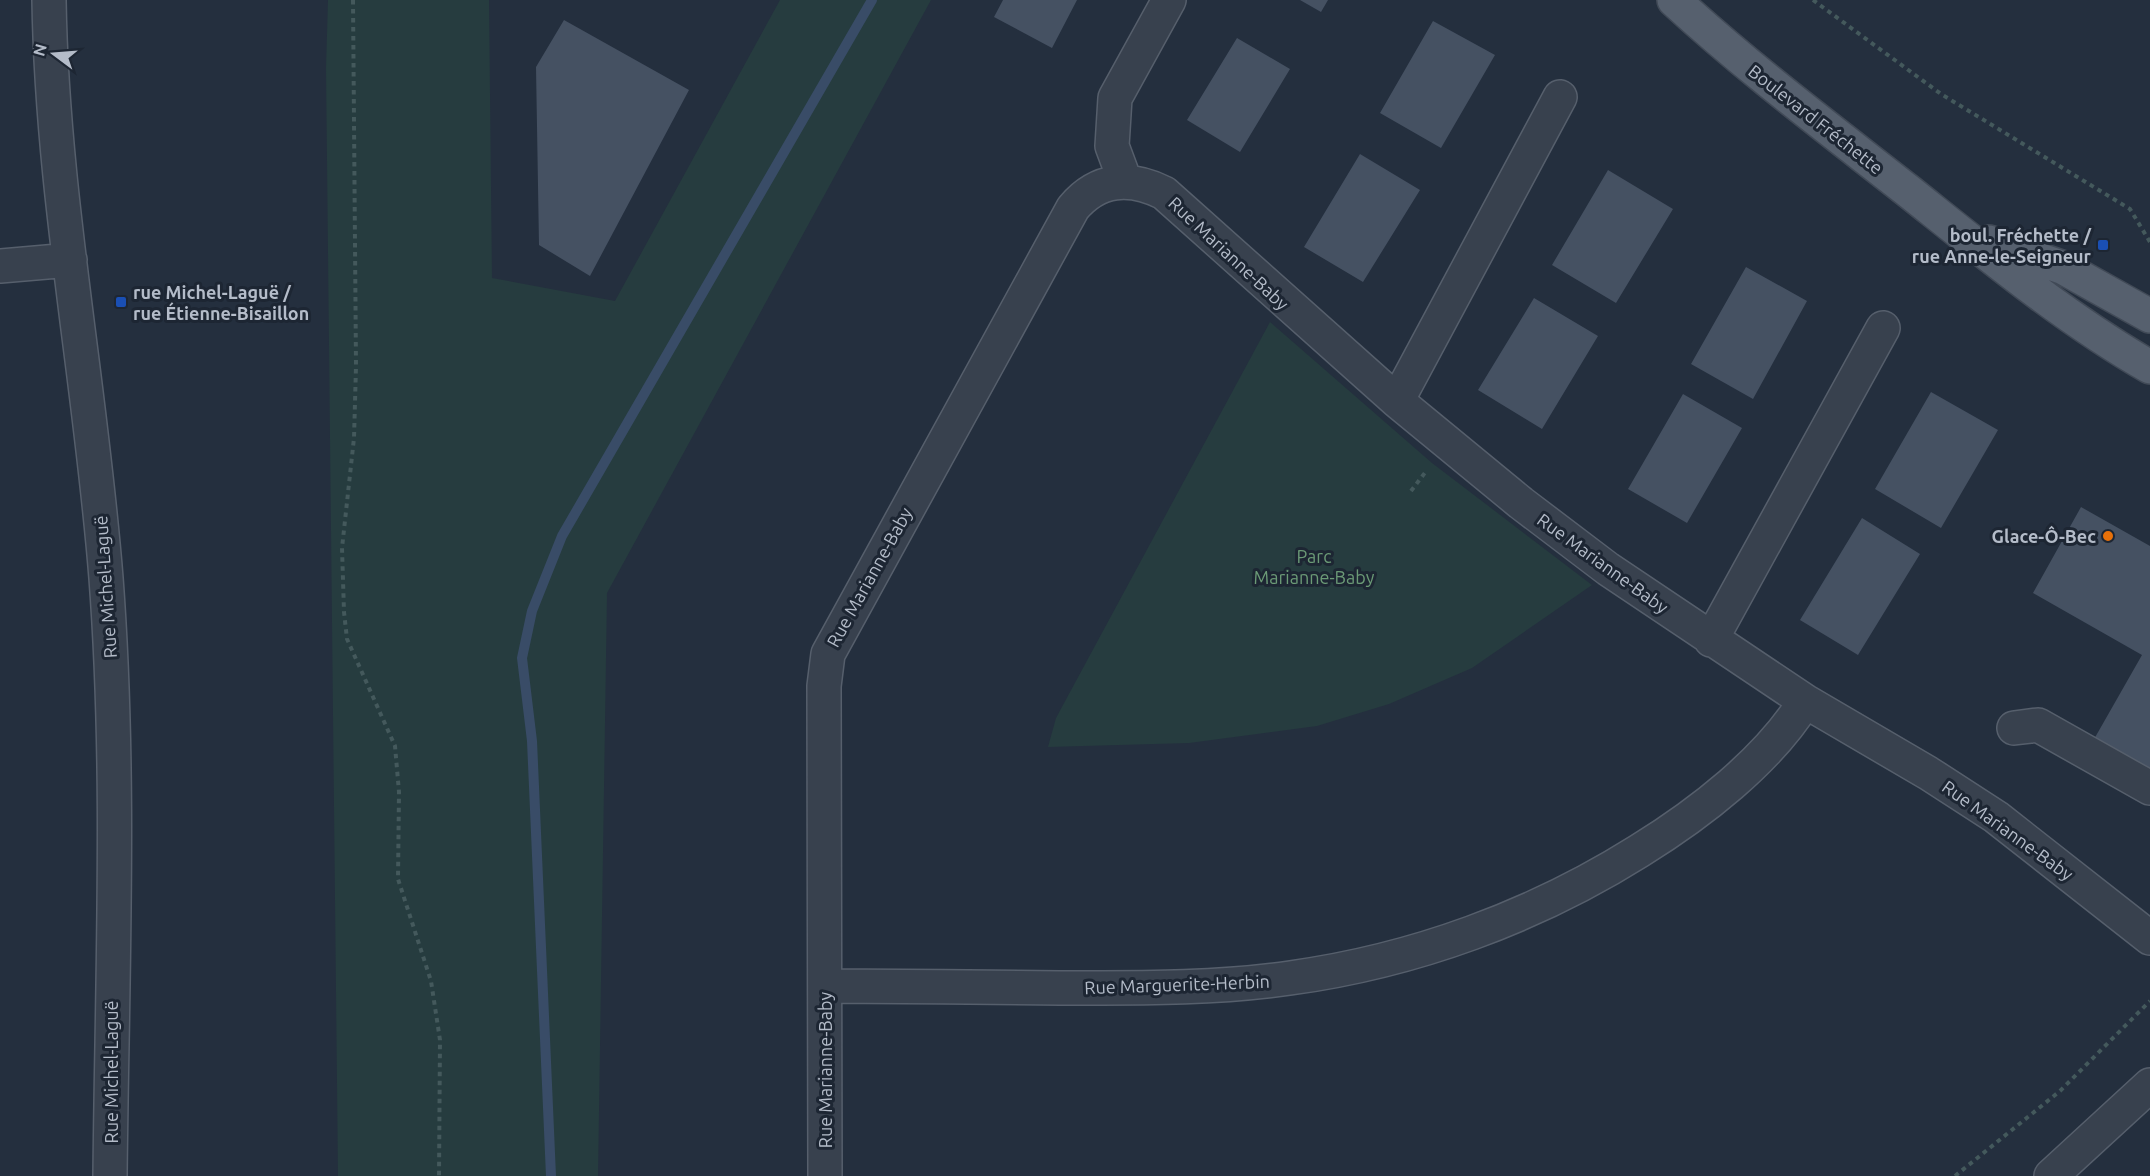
<svg xmlns="http://www.w3.org/2000/svg" width="2150" height="1176" viewBox="0 0 2150 1176" font-family="Ubuntu,sans-serif">
  <style>
    .green { fill: #263c3f }
    .lines { fill: none; stroke-linecap: round; stroke-linejoin: round }
    .stream { stroke: #394c67; stroke-width: 10 }
    .building { fill: #455162 }
    .minor-casing { stroke: #565f6c; stroke-width: 36 }
    .major-casing { stroke: #414a57; stroke-width: 36 }
    .path { stroke: #44595c; stroke-width: 4; stroke-dasharray: 4.5 4.5; stroke-linecap: butt }
    .minor { stroke: #38414e; stroke-width: 33 }
    .major { stroke: #56606e; stroke-width: 33 }
    .transit-dot { fill: #1a4fb4; stroke: #1d2633; stroke-width: 2 }
    .food-dot { fill: #e8710a; stroke: #1d2633; stroke-width: 2 }
    .labels { text-anchor: middle; dominant-baseline: central; stroke-width: 6; stroke-linejoin: round; paint-order: stroke }
    .street-label { font-size: 18px; fill: #b4bcc9; stroke: #1d2633 }
    .poi-label { font-size: 18px; font-weight: bold; fill: #b4bcc9; stroke: #1d2633; text-anchor: end }
    .park-label { font-size: 18px; fill: #6b9a76; stroke: #1d2633 }
  </style>
  <rect width="100%" height="100%" fill="#242f3e"/>
  <path class="green" d="M328 0H489L492 278 615 301 780 0H931L607 593 598 1176H338L326 68Z
    M1270 322 1432 463 1592 585 1472 668 1389 704 1317 726 1189 743 1048 747 1056 718Z"/>
  <g class="lines">
    <path class="stream" d="M551 1176 532 741 522 658 532 611 562 536 872 0"/>
  </g>
  <path class="building" d="M1003 0H1077L1052 48 994 17Z
    M1300 0H1328L1321 12Z
    M564 20 689 90 590 276 539 245 536 67Z
    M1433 21 1495 55 1441 148 1380 113Z
    M1237 38 1290 69 1240 152 1187 120Z
    M1360 154 1420 190 1363 282 1304 247Z
    M1608 170 1673 209 1616 303 1552 265Z
    M1746 267 1807 301 1753 399 1691 364Z
    M1534 298 1598 336 1542 429 1478 390Z
    M1931 392 1998 430 1941 528 1875 489Z
    M1683 394 1742 428 1687 523 1628 489Z
    M2081 507 2150 546V774L2093 741 2142 655 2033 593Z
    M1862 518 1920 554 1858 655 1800 620Z"/>
  <g class="lines">
    <g class="minor-casing">
      <path id="minor" d="M49 0C52 194 91 385 106 578 121 776 112 977 110 1176
        M1125 181 1112 146 1115 98 1169 0
        M0 266 70 260
        M1397 401 1560 97
        M1711 640 1883 328
        M2014 728 2038 725 2150 788
        M825 986C903 986 982 987 1060 988 1137 988 1214 989 1290 978 1414 961 1534 917 1639 851 1699 814 1768 761 1805 701
        M825 1176 824 686 828 654 1073 208C1098 178 1130 176 1164 193L1397 401 1521 503 1608 569 1805 701 1928 773 1996 817 2150 938
        M2051 1176 2150 1085"/>
    </g>
    <g class="major-casing">
      <path id="major" d="M1674 0C1748 68 1828 128 1907 190 1985 252 2063 317 2150 367
        M1989 242 2064 268 2150 316"/>
    </g>
    <path class="path" d="M353 0 356 366 354 438 342 548 344 612 347 639 395 746 399 792 398 879 431 981 440 1040 439 1176
      M1813 0 1941 94 2130 209 2150 242
      M1411 491 1427 470
      M1955 1176 2060 1091 2150 1001"/>
    <use href="#minor" class="minor"/>
    <use href="#major" class="major"/>
  </g>
  <g class="transit-dot">
    <rect x="2097" y="239" width="12" height="12" rx="3"/>
    <rect x="115" y="296" width="12" height="12" rx="3"/>
  </g>
  <circle class="food-dot" cx="2108" cy="536" r="6"/>
  <g class="labels">
    <g class="street-label">
      <text transform="translate(1816 119) rotate(38)">Boulevard Fréchette</text>
      <text transform="translate(1229 253) rotate(43)">Rue Marianne-Baby</text>
      <text transform="translate(1603 563) rotate(36)">Rue Marianne-Baby</text>
      <text transform="translate(869 577) rotate(-61)">Rue Marianne-Baby</text>
      <text transform="translate(105 587) rotate(-94)">Rue Michel-Laguë</text>
      <text transform="translate(2008 830) rotate(36)">Rue Marianne-Baby</text>
      <text transform="translate(1177 984) rotate(-2)">Rue Marguerite-Herbin</text>
      <text transform="translate(825 1070) rotate(-90)">Rue Marianne-Baby</text>
      <text transform="translate(111 1072) rotate(-90)">Rue Michel-Laguë</text>
    </g>
    <g class="poi-label">
      <text x="2091" y="235">boul. Fréchette /<tspan x="2091" dy="21">rue Anne-le-Seigneur</tspan></text>
      <text x="133" y="292" text-anchor="start">rue Michel-Laguë /<tspan x="133" dy="21">rue Étienne-Bisaillon</tspan></text>
      <text x="2096" y="536">Glace-Ô-Bec</text>
    </g>
    <g class="park-label">
      <text x="1314" y="556">Parc<tspan x="1314" dy="21">Marianne-Baby</tspan></text>
    </g>
  </g>
  <g transform="translate(54 54) rotate(286)" stroke="#1d2633" stroke-width="4.5" paint-order="stroke">
  <path d="M0-4.5L10 22L0 15L-10 22Z" fill="#b4bcc9"/>
  <text y="-9" font-size="16" font-weight="bold" text-anchor="middle" fill="#b4bcc9">N</text>
  </g>
</svg>
